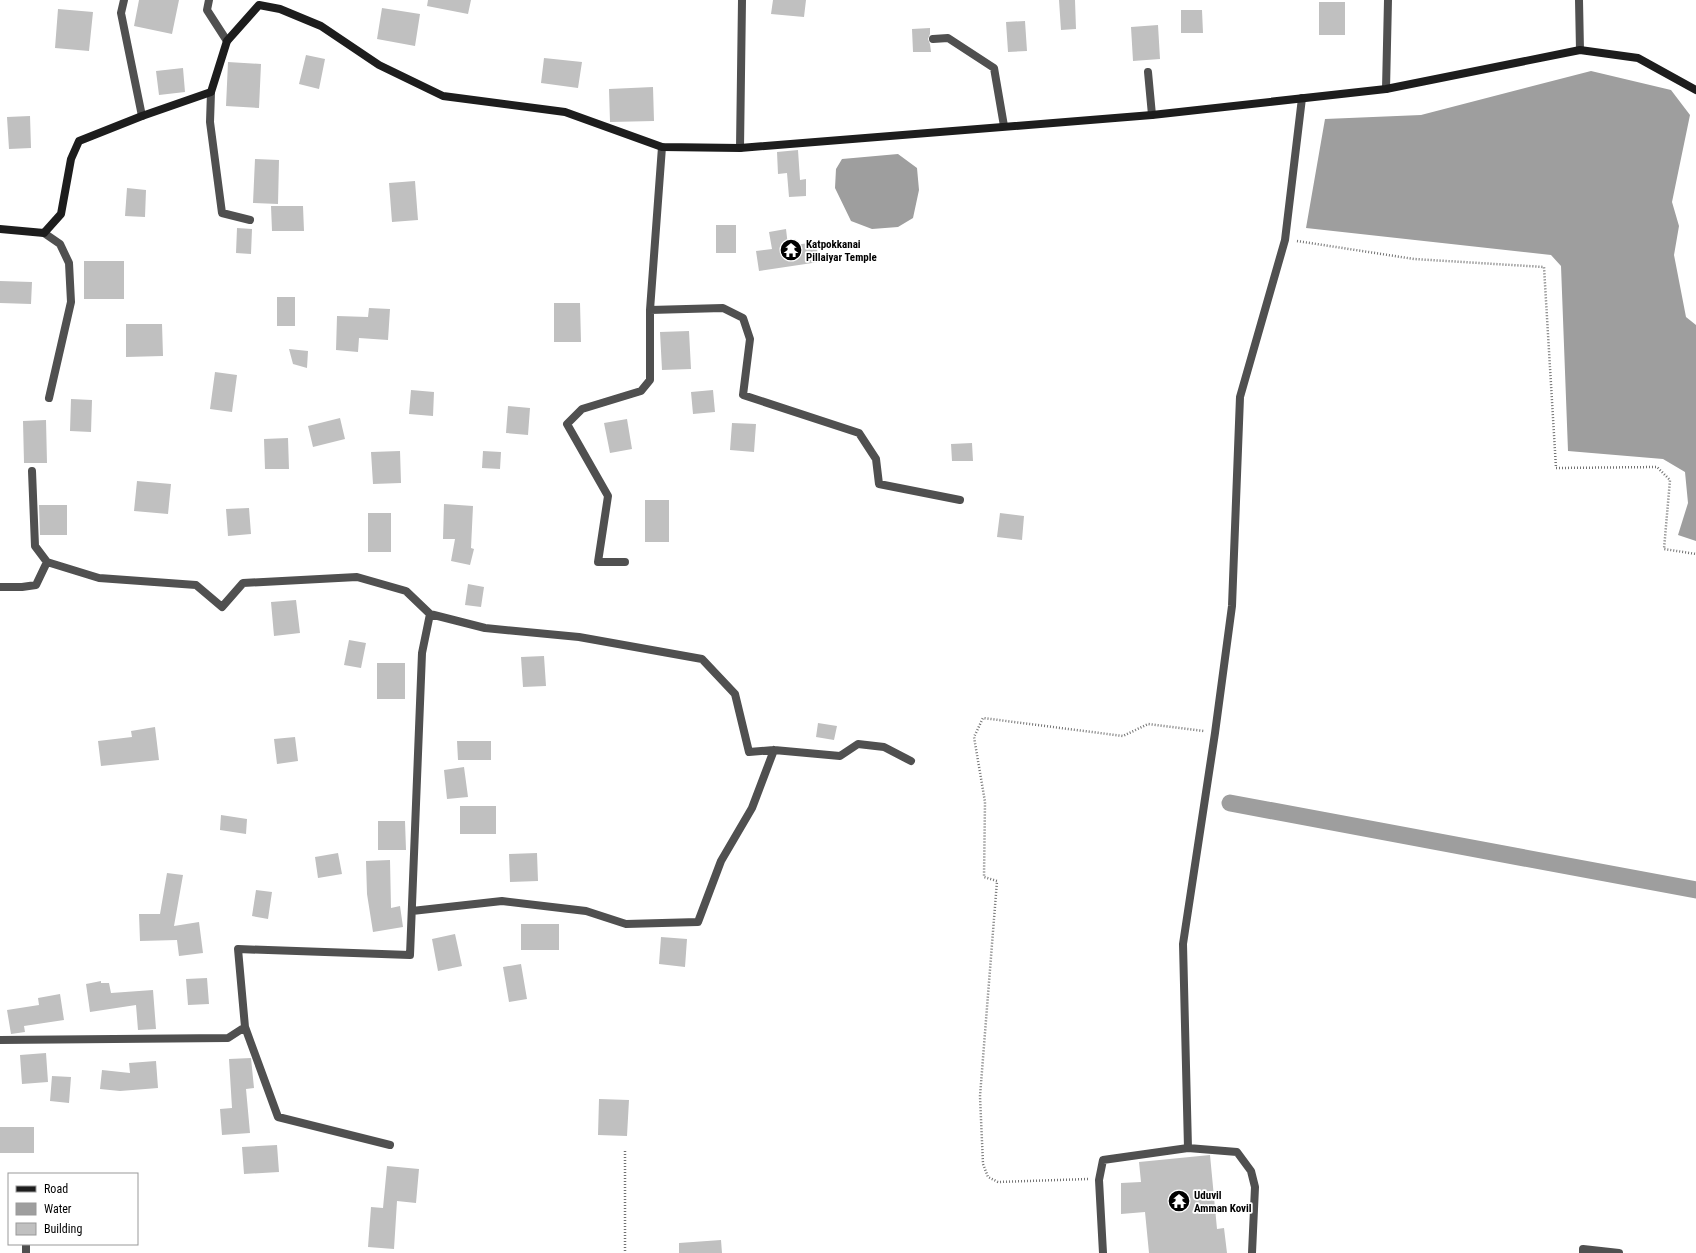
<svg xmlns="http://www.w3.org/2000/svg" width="1696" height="1253" viewBox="0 0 1696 1253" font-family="'Roboto Condensed',sans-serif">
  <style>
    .water { fill: #9e9e9e }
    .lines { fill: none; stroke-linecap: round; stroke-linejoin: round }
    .canal { stroke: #9e9e9e; stroke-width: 17 }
    .building { fill: #c0c0c0 }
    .path { stroke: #727272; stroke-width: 2.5; stroke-dasharray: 1 2; stroke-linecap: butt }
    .street { stroke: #505050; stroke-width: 8 }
    .secondary { stroke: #1d1d1d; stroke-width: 8 }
    .labels { text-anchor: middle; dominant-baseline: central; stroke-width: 3.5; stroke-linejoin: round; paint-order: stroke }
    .poi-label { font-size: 11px; font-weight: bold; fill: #000; stroke: #fff; text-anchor: start }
  </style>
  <rect width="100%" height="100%" fill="#fff"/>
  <path class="water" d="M1591 71 1671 90 1690 115 1672 202 1679 226 1674 255 1686 317 1696 325V541L1678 535 1688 503 1685 472 1663 459 1568 451 1561 266 1551 255 1306 228 1325 119 1421 115Z
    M898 154 917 168 919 190 913 218 898 227 872 229 851 221 835 188 836 169 842 159Z"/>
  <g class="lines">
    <path class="canal" d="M1230 803 1696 890"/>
  </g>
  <path class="building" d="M139 0H179L172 34 134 26Z
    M428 0H471L468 14 427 6Z
    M773 0H806L804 17 771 14Z
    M1059 0H1075L1076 29 1061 30Z
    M1319 2H1345V35H1319Z
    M382 8 420 14 415 46 377 39Z
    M58 9 93 12 89 51 55 48Z
    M1181 10H1202L1203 33H1181Z
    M1025 21 1027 51 1008 52 1006 22Z
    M1158 25 1160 59 1133 61 1131 27Z
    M930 28V34L928 39 930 44 931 52H913L912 29Z
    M306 55 325 59 319 89 299 84Z
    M544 58 582 62 578 88 541 83Z
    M228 62 261 64 259 108 226 106Z
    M183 68 185 92 159 95 156 71Z
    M653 87 654 121 610 122 609 89Z
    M30 116 31 148 9 149 7 117Z
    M798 150 800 180 806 179V196L789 197 787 173 778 174 777 152Z
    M255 159 279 160 278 204 253 203Z
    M415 181 418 220 392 222 389 183Z
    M127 188 146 190 145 217 125 216Z
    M271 206H303L304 231H272Z
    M716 225H736V253H716Z
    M237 228 252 229 251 254 236 253Z
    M786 229 788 246 816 242 819 262 759 271 756 251 772 249 769 232Z
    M84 261H124V299H84Z
    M0 281 32 282 31 304 0 303Z
    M277 297H295V326H277Z
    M554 303H580L581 342H554Z
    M369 308 390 309 388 340 359 338 358 352 336 350 337 316 368 317Z
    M126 324H162L163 356 126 357Z
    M689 331 691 369 662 370 660 332Z
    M289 349 308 351 307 368 293 364Z
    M215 372 237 375 232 412 210 409Z
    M411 390 434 392 433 416 409 414Z
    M713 390 715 412 693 414 691 392Z
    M71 399 92 400 91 432 70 431Z
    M508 406 530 408 528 435 506 433Z
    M340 418 345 439 313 447 308 426Z
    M627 419 632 449 610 453 604 423Z
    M46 420 47 463H24L23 421Z
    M732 423 756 424 754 452 730 450Z
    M288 438 289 469H265L264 439Z
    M972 443 973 461H952L951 444Z
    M400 451 401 483 373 484 371 452Z
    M483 451 501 452 500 469 482 468Z
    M137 481 171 484 168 514 134 511Z
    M645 500H669V542H645Z
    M444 504 473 506 471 548 474 549 470 565 451 561 455 539H443Z
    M39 505H67V535H40Z
    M249 508 251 534 228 536 226 509Z
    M368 513H391V552H368Z
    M1000 513 1024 516 1022 540 997 537Z
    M468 584 484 587 481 607 465 605Z
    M296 600 300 633 274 636 271 602Z
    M349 640 366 643 361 668 344 665Z
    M544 656 546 686 523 687 521 657Z
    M377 663H405V699H377Z
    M818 723 837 726 834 740 816 737Z
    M155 727 159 760 101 766 98 741 132 737 131 731Z
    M295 737 298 761 277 764 274 739Z
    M457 741H491V760H458Z
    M464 767 468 797 447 799 444 770Z
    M460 806H496V834H460Z
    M221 815 247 819 246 834 220 830Z
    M378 821H405L406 850H378Z
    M338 853 342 874 318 878 315 857Z
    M537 853 538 881 510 882 509 854Z
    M390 860 391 908 400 906 403 927 373 932 367 894 366 861Z
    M167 873 183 875 174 926 199 922 203 953 179 956 177 940 140 941 139 914H160Z
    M256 890 272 892 268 919 252 916Z
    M521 924H559V950H521Z
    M455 934 462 966 438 971 432 939Z
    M661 937 687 939 685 967 659 964Z
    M521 964 527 999 509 1002 503 967Z
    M207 978 209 1004 188 1005 186 979Z
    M101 981V983H109L111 993 153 990 156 1029 138 1030 136 1005 90 1012 86 984Z
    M60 994 64 1020 24 1026 25 1032 11 1034 7 1010 39 1005 38 998Z
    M46 1053 48 1082 22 1084 20 1055Z
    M251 1058 254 1088 246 1089 250 1133 222 1135 220 1109 232 1108 229 1059Z
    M156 1061 158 1088 120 1091 100 1089 102 1070 130 1073 129 1063Z
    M52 1076 71 1077 69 1103 50 1101Z
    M599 1099 629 1100 627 1136 598 1135Z
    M0 1127H34V1153H0Z
    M277 1145 279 1172 244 1174 242 1147Z
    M1210 1155 1217 1229 1224 1228 1227 1253H1149L1145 1212 1121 1214V1183L1141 1182 1139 1162Z
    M387 1166 419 1169 416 1203 397 1201 394 1249 368 1247 371 1207 383 1208Z
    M721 1240 722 1253H679V1243Z"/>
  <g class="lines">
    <path class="path" d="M1297 241 1414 259 1544 267 1556 468 1657 467 1670 480 1664 549 1696 554
      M625 1151V1253
      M1088 1179 998 1182 988 1177 983 1164 980 1096 997 881 984 877 985 802 974 737 983 718 1123 736 1148 724 1204 731"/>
    <path class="street" d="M124 0 121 13 142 116
      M209 0 207 10 227 41
      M1579 0 1580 50
      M933 39 948 38 994 68 1004 126
      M1148 72 1152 115
      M1386 89 1388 0
      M211 92 210 122 222 213 250 220
      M662 147 650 310 723 308 743 318 750 339 743 395 859 433 876 459 879 484 960 500
      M740 148 742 0
      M44 233 60 244 69 263 71 302 49 398
      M47 562 99 578 196 585 222 607 243 583 357 577 406 591 430 614 422 653 410 955 238 949 245 1027 278 1117 390 1145
      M625 562H598L608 496 567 424 582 409 641 391 650 380V310
      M0 587H22L36 585 47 562 35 546 32 471
      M430 614 485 628 579 637 702 659 735 694 749 752 774 750 840 756 858 744 884 747 911 761
      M412 911 502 901 586 911 626 924 698 922 721 861 752 808 774 750
      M0 1040 228 1038 245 1027
      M1188 1148 1237 1152 1251 1171 1255 1187 1252 1253
      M26 1253V1244
      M1103 1253 1099 1180 1103 1160 1188 1148 1183 944 1215 733 1232 606 1240 397 1285 240 1302 98
      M1583 1253V1249L1619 1253"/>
    <path class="secondary" d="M0 229 44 233 61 214 71 159 79 141 142 116 211 92 227 41 259 5 280 9 321 26 379 65 443 96 565 112 662 147 740 148 1152 115 1386 89 1580 50 1638 58 1696 90"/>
  </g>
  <defs>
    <g id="temple-disc" transform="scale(1.15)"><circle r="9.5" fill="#000" stroke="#fff"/><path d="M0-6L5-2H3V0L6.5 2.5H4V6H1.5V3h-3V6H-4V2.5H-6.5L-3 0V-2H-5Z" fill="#fff"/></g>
  </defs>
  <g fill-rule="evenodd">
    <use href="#temple-disc" x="791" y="250"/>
    <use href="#temple-disc" x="1179" y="1201"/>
  </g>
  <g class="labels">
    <g class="poi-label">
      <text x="806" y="244">Katpokkanai<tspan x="806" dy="13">Pillaiyar Temple</tspan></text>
      <text x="1194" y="1195">Uduvil<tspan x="1194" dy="13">Amman Kovil</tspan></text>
    </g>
  </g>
  <rect x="8" y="1173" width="130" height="72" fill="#ffffff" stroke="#999999"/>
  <rect x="16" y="1186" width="20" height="6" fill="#1d1d1d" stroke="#999999"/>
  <text x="44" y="1193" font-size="12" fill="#000000">Road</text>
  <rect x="16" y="1203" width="20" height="12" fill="#9e9e9e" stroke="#999999"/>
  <text x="44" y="1213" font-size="12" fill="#000000">Water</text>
  <rect x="16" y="1223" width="20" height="12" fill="#c0c0c0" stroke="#999999"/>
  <text x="44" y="1233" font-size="12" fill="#000000">Building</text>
</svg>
